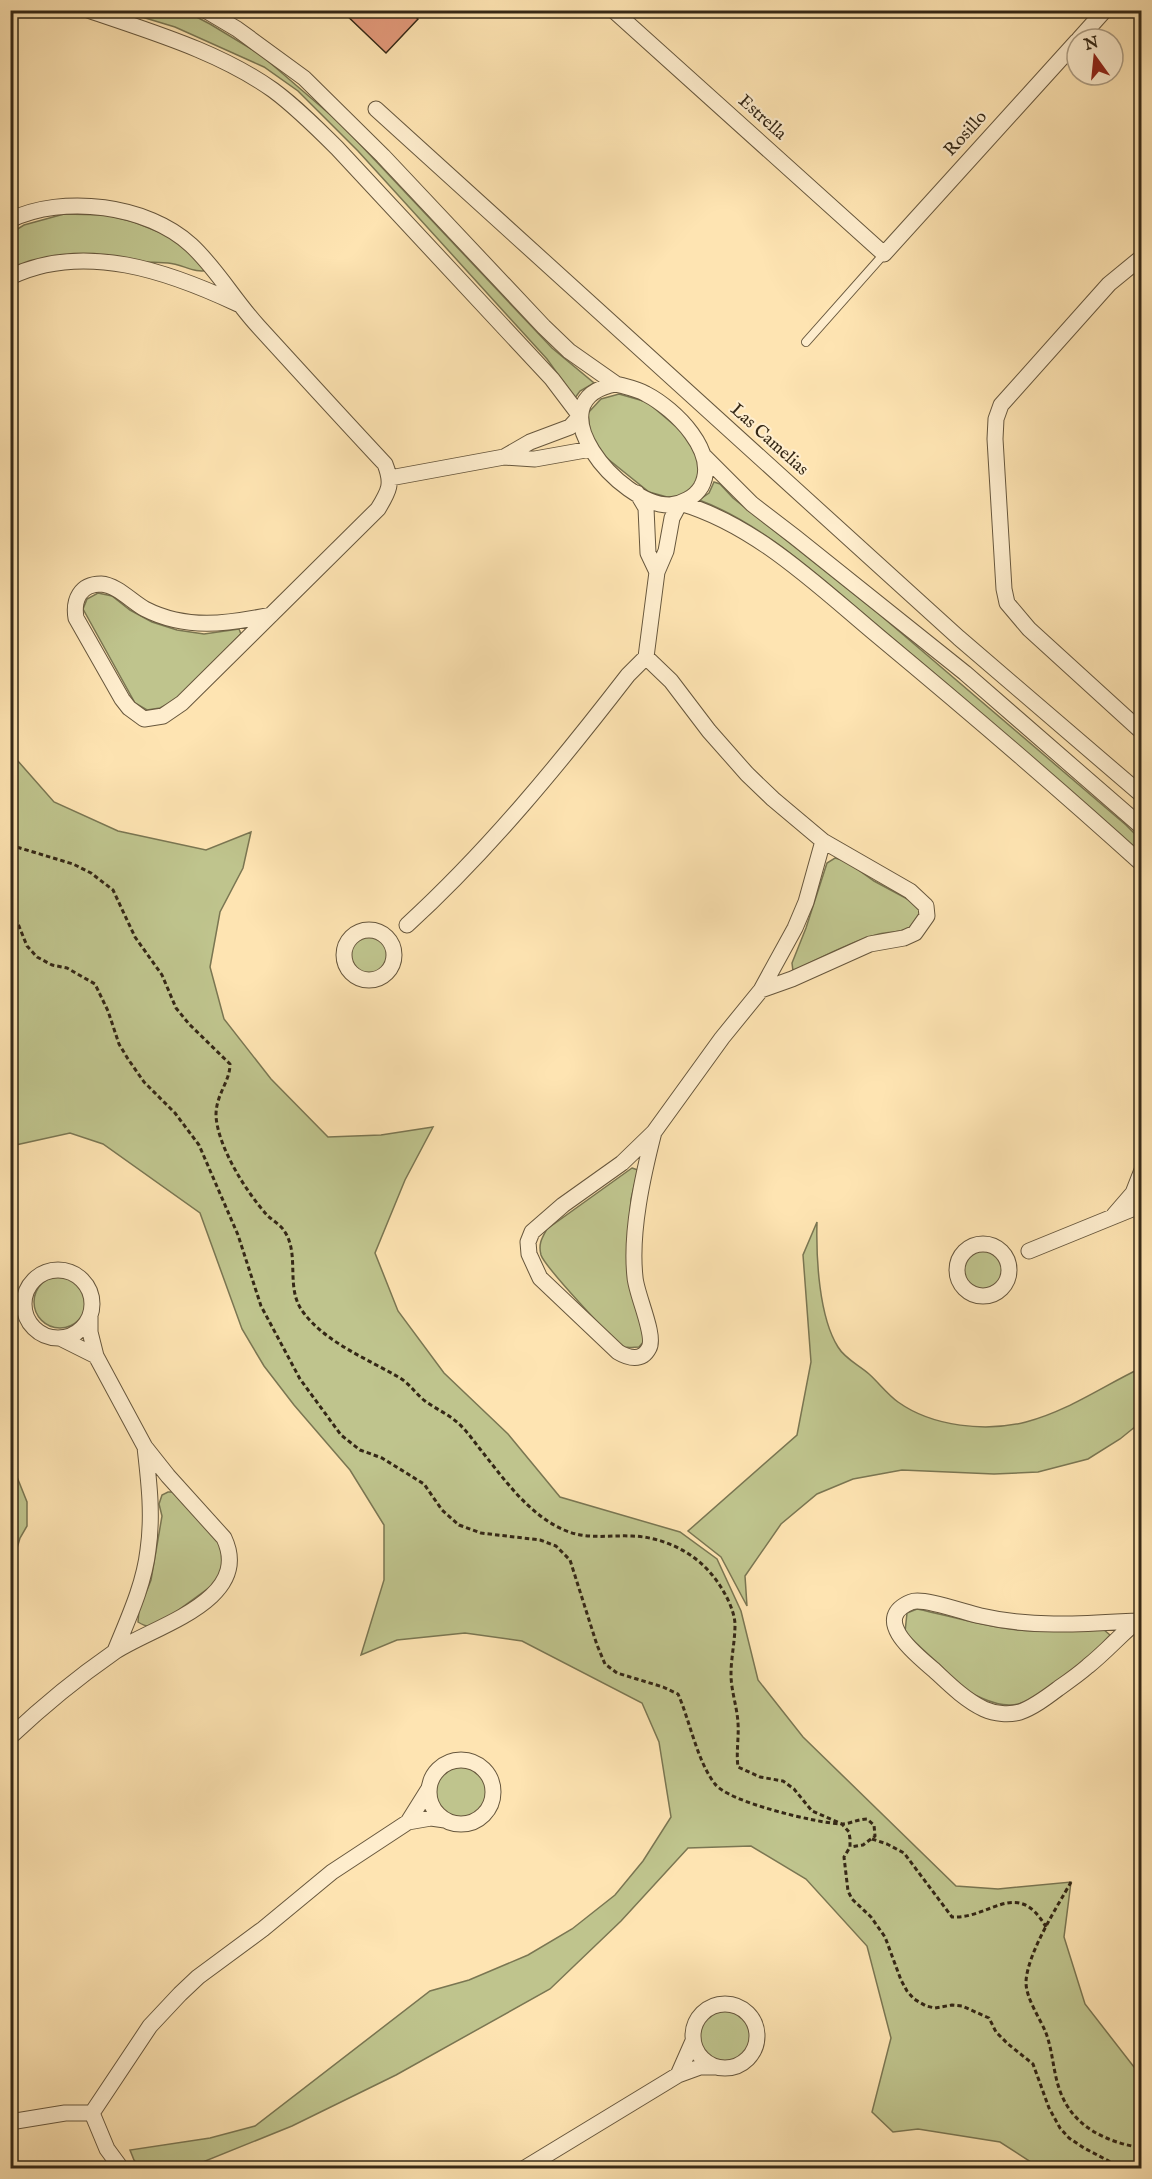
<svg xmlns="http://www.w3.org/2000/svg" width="1152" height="2179" viewBox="0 0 1152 2179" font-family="'IM FELL English',serif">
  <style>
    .green { fill: #bfc48d; stroke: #7a7652; stroke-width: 1.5 }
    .building { fill: #e2997a; stroke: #352816; stroke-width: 1.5 }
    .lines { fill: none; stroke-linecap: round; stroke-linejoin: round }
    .lane-casing { stroke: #67573d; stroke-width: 10 }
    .street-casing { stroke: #67573d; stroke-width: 17 }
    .path { stroke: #352816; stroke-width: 3; stroke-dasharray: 4.5 3; stroke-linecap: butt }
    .lane { stroke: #feedcd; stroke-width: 8 }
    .street { stroke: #feedcd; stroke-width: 15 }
    .labels { text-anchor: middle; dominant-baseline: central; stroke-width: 4.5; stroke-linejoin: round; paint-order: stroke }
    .street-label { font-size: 18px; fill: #352816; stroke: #feedcd }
  </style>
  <rect width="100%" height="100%" fill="#fee4b2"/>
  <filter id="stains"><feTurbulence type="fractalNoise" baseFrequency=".00333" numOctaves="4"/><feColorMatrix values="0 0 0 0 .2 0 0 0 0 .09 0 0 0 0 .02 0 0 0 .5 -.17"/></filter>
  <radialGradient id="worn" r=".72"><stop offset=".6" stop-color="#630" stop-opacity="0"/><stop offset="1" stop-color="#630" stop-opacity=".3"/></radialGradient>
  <path class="green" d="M122 11H185L210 24 261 55 340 123 552 348 594 383 580 391 575 398 547 359 358 151 298 91 264 67 175 27Z
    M64 214 107 215 134 222 164 234 190 250 209 270C194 274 183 264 168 263 116 259 63 267 11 272V233L24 225Z
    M619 394 647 402 687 436 699 454 700 481 682 496 667 497 649 492 598 451 590 431 588 413 601 399Z
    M714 482 720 484 733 498 879 614 1126 825 1141 840V854C1052 774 962 696 870 619 819 577 762 523 699 500L709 493Z
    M98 593 112 596 130 610 152 622 177 630 204 634 239 629 241 634 178 699 160 708 147 710 135 703 83 609 87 599Z
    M10 752 54 802 118 831 206 850 251 832 243 868 220 912 210 967 224 1019 271 1079 328 1137 381 1135 433 1127 405 1180 375 1253 398 1311 444 1373 508 1434 560 1497 680 1532 717 1559 741 1611 758 1680 803 1737 956 1886 998 1889 1071 1882 1064 1937 1085 2004 1141 2076V2168H1040L1000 2142 918 2129 893 2132 872 2112 891 2038 867 1946 806 1879 751 1846 688 1848 621 1921 550 1989 396 2075 292 2126 188 2168H141L134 2160 130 2150 210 2138 255 2126 430 1991 469 1980 528 1955 572 1929 615 1895 643 1861 671 1817 659 1742 642 1703 522 1641 465 1633 397 1640 361 1655 384 1580V1525L350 1470 294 1405 264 1366 242 1329 200 1213 103 1144 70 1133 11 1146 10 968 13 942 10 938Z
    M835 858 846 861 874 881 913 902 919 910 921 919C911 934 895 930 879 934 850 942 820 958 793 971L792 963 806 928 827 863Z
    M351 955a19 19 0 1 1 38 0a19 19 0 1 1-38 0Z
    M632 1168 638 1170 631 1199 629 1233 645 1340 639 1347C635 1347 629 1348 625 1347 614 1343 544 1265 541 1255 538 1244 542 1238 547 1229Z
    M817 1222C816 1258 819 1317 838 1347 845 1359 859 1365 869 1374 879 1383 887 1394 898 1402 933 1427 986 1432 1026 1422 1068 1411 1103 1386 1141 1368V1422L1120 1439 1088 1459 1038 1472 994 1474 902 1470 853 1479 817 1494 781 1524 745 1576 747 1606 721 1557 688 1531 797 1435 811 1362 803 1255Z
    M964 1270a19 19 0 1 1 38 0a19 19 0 1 1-38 0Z
    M34 1302a26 26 0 1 1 52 0a26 26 0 1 1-52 0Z
    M11 1462 27 1502V1526L20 1538 15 1555 11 1564Z
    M168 1492H175L223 1546 221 1579 162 1622C153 1627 147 1628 138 1622L139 1610 151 1580 156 1551 162 1516 159 1504 162 1495Z
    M917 1609C951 1616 984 1627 1019 1630 1047 1633 1075 1630 1103 1629L1110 1635C1093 1655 1035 1707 1009 1705 993 1705 970 1694 958 1684 951 1677 945 1670 939 1664 927 1653 916 1644 905 1632L907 1613Z
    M435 1791a26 26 0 1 1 52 0a26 26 0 1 1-52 0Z
    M699 2035a26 26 0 1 1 52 0a26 26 0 1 1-52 0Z"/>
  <path class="building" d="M341 10H409L418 19 386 53Z"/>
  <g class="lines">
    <g class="lane-casing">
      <path id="lane" d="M806 342 884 254"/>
    </g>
    <g class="street-casing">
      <path id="street" d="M88 10C151 32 218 51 273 90 296 107 317 128 337 148L552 379 580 416 570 427 530 442 504 457
        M205 10 237 29 304 78 383 156 544 327 569 351 616 384
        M613 10 884 254 1077 41
        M1079 39 1105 10
        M376 109 959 638 1142 795
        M10 220C63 194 148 205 191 245 217 269 234 300 258 326 300 372 342 418 385 464 393 484 389 491 378 509L182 703 163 716 144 719 129 708 122 699 76 618C73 600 80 584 101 584 117 585 132 602 145 609 186 630 227 624 271 615
        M1142 257 1109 284 1001 405 996 419 995 439 1004 589 1007 603 1029 629 1142 732
        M10 277C84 241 170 272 238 304
        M616 384C627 387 637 389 646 394 675 409 720 453 701 487 695 497 682 504 670 505 620 506 531 400 616 384Z
        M705 457 752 504 795 537 965 673 1142 827
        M390 478 504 457 535 459 591 449
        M637 493 646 508 648 553 657 572
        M646 657 657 572 666 551 672 518 680 503C756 525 818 586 878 636 967 710 1056 786 1142 864
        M407 925C489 850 560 763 628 675L646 657 671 681 709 731 747 774 773 799 823 841 910 891 926 906 927 916 915 933 904 938 870 944 792 979 761 990
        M344 955a25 25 0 1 1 50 0a25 25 0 1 1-50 0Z
        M654 1132C643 1175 630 1232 635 1277 636 1294 656 1335 649 1348 642 1362 628 1358 618 1352L540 1278 529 1254 528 1242 532 1232 563 1205 622 1163 654 1132 722 1038 761 990 795 928 806 902 823 841
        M1114 1215 1133 1193 1142 1170
        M957 1270a26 26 0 1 1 52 0a26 26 0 1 1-52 0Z
        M1029 1251 1142 1205
        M24 1304a34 34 0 1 1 68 0a34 34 0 1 1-68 0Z
        M60 1338 96 1356 90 1332V1317
        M1136 1621C1084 1624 1033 1628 981 1616 966 1613 923 1597 911 1602 869 1619 918 1656 934 1670 949 1684 965 1700 984 1709 995 1714 1009 1715 1020 1712 1034 1707 1047 1697 1059 1688 1069 1681 1079 1674 1088 1666 1107 1651 1123 1632 1142 1617
        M115 1651C128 1619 144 1585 148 1550 153 1515 149 1482 145 1447
        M10 1737C42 1707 77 1678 113 1653 150 1627 254 1602 224 1538L168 1476 145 1447 96 1356
        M429 1792a32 32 0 1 1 64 0a32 32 0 1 1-64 0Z
        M428 1790 408 1822 431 1818 445 1820
        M693 2036a32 32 0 1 1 64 0a32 32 0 1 1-64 0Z
        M693 2041 678 2075 700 2067H714
        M92 2113 107 2149 121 2168
        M10 2122 65 2113H92L150 2026 180 1994 198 1977 263 1929 332 1872 408 1822
        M525 2168 678 2075"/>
    </g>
    <path class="path" d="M10 845 73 864 91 873 113 890 135 937 162 975 176 1008 189 1024 230 1064C230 1082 216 1094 216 1115 217 1146 247 1193 267 1215 273 1221 281 1225 285 1232 300 1256 285 1288 303 1312 326 1343 368 1359 400 1378 410 1384 416 1394 425 1401 436 1409 448 1414 458 1423 466 1430 473 1440 480 1449 504 1479 528 1514 564 1530 587 1540 608 1535 632 1536 663 1537 694 1552 713 1576 723 1588 735 1610 735 1625 735 1641 731 1658 731 1674 731 1691 737 1706 738 1723 739 1738 736 1752 738 1767L760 1777 783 1781 794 1789 812 1811 842 1824 849 1832 850 1839V1847L844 1857 848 1891 852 1899 871 1917 885 1937 901 1980 907 1991 914 1999 926 2006 935 2008 952 2005 962 2006 989 2018 996 2032 1008 2044 1033 2064 1049 2108 1060 2128 1069 2138 1084 2148 1122 2168
      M10 904 27 946 37 957 52 965 67 968 95 984 108 1011 119 1044 128 1059 144 1082 175 1113 199 1145 238 1235 261 1306 300 1379 341 1435 360 1450 382 1458 424 1484 442 1510 459 1525 481 1533 540 1540 556 1546 570 1560 597 1645 605 1664 617 1673 663 1687 678 1694C690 1721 697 1761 715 1784 728 1802 817 1823 841 1824 850 1824 858 1819 867 1819L874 1825 875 1836 863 1845 851 1847
      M872 1839 887 1844 904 1853 952 1917C991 1919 1017 1877 1046 1927
      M1071 1882C1057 1907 1027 1954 1026 1982 1026 1999 1040 2018 1046 2033 1053 2052 1053 2072 1060 2091 1073 2127 1106 2142 1142 2148"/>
    <use href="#lane" class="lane"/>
    <use href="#street" class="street"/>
  </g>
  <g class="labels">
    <g class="street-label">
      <text transform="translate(762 118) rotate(42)">Estrella</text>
      <text transform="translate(966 134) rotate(-48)">Rosillo</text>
      <text transform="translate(769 440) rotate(42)">Las Camelias</text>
    </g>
  </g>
  <rect width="1152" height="2179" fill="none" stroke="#fee4b2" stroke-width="36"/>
  <rect x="12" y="12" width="1128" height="2155" fill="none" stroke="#352816" stroke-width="3"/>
  <rect x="18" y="18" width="1116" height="2143" fill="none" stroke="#352816" stroke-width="1.5"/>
  <g transform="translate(1095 57) rotate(345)"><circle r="28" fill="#feedcd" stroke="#ae9e84" stroke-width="1.5"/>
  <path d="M0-4.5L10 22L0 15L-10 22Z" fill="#8f2418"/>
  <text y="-9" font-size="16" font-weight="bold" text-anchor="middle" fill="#352816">N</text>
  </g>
  <rect width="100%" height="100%" filter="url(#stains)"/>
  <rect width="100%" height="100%" fill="url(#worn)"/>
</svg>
